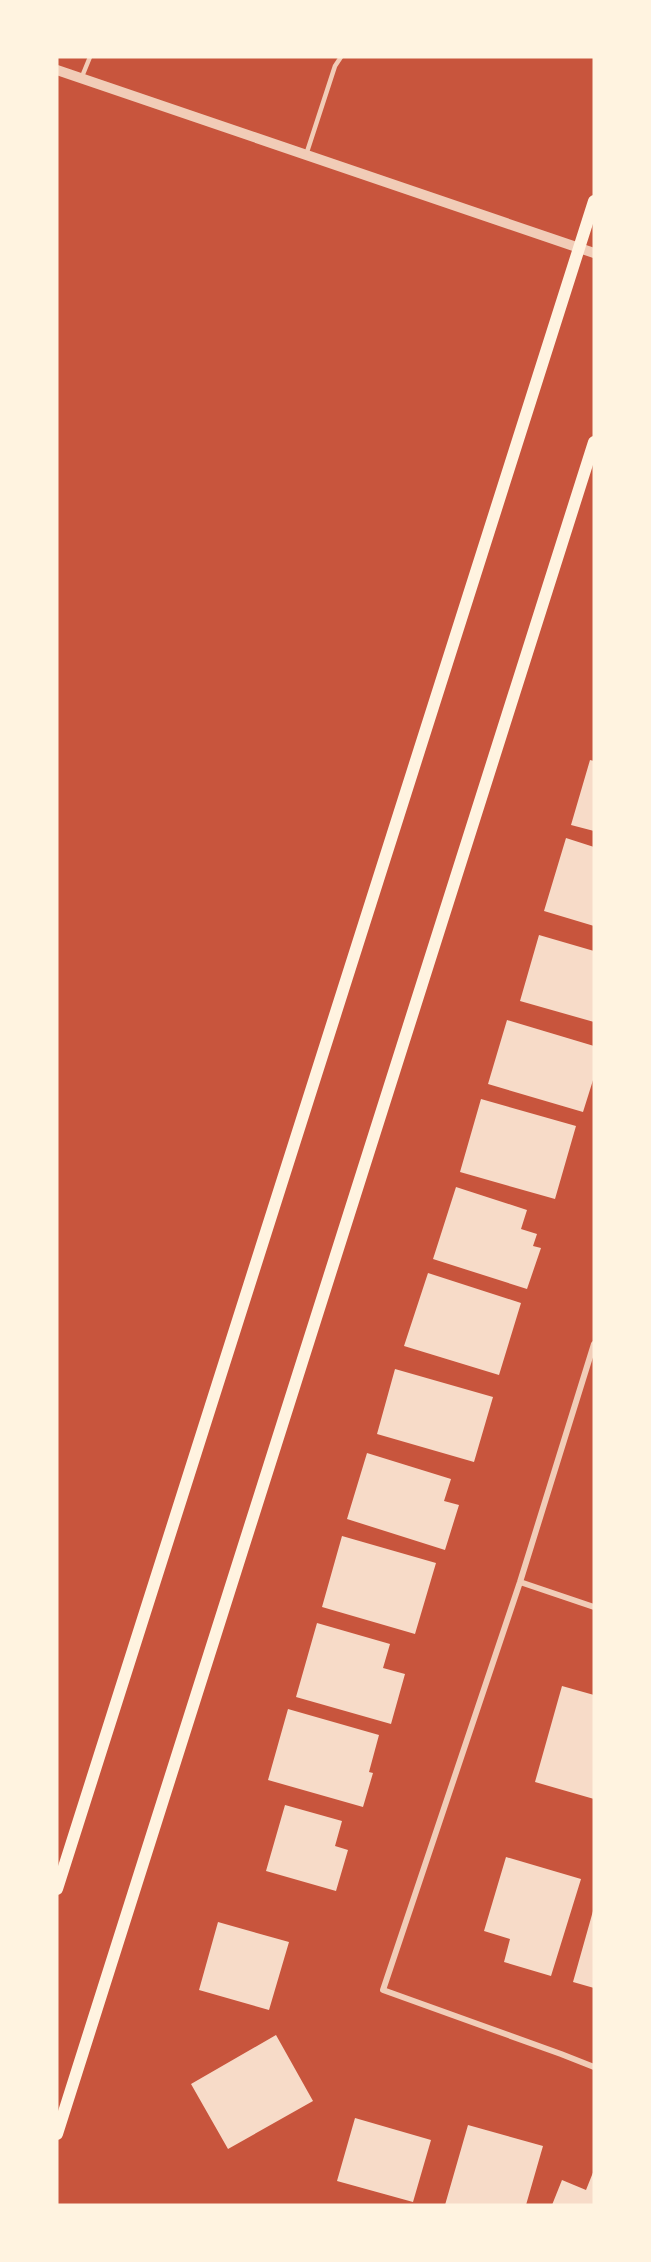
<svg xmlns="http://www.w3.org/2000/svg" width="651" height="2262" viewBox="0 0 651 2262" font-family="Signika,sans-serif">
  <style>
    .building { fill: #f7dbc8 }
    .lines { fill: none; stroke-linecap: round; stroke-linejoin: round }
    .service { stroke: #f1ccb7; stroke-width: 4.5 }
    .minor { stroke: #f1ccb7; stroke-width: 6 }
    .tertiary { stroke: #f1ccb7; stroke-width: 10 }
    .secondary { stroke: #fff3e0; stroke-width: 12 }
  </style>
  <rect width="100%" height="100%" fill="#c8553d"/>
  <path class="building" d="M590 760 594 761V831L571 825Z
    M566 838 594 847V926L544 911Z
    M539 935 594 951V1022L520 1001Z
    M507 1020 594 1046V1077L583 1112 488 1084Z
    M481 1099 576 1126 555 1199 460 1172Z
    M456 1187 527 1210 521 1229 537 1234 533 1246 541 1248 527 1289 433 1259Z
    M428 1273 521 1303 499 1375 404 1346Z
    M395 1369 493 1397 474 1462 377 1434Z
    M367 1453 451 1479 444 1501 459 1505 445 1550 347 1519Z
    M342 1536 436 1563 415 1634 322 1607Z
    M317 1623 390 1644 383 1668 405 1674 391 1724 296 1697Z
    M562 1686 594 1695V1799L535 1782Z
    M288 1709 379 1735 369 1772 373 1773 363 1807 268 1780Z
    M285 1805 342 1821 335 1846 348 1850 336 1891 266 1871Z
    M506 1857 581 1879 551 1976 504 1962 510 1939 484 1931Z
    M593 1911H594V1988L573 1982Z
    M218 1922 289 1942 269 2010 199 1990Z
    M276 2035 313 2101 228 2149 191 2084Z
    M355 2118 431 2140 413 2202 337 2181Z
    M468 2125 543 2146 526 2205H445Z
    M594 2170V2205H552L562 2180 586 2190Z"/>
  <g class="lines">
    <path class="service" d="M81 79 90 57
      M306 155 335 66 341 57"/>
    <path class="minor" d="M594 1344 520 1582 383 1990 561 2054 594 2067
      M520 1582 594 1607"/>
    <path class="tertiary" d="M57 70 594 253"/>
    <path class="secondary" d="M57 1889 594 201
      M57 2134 594 442"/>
  </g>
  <rect width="651" height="2262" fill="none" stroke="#fff3e0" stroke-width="117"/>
</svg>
